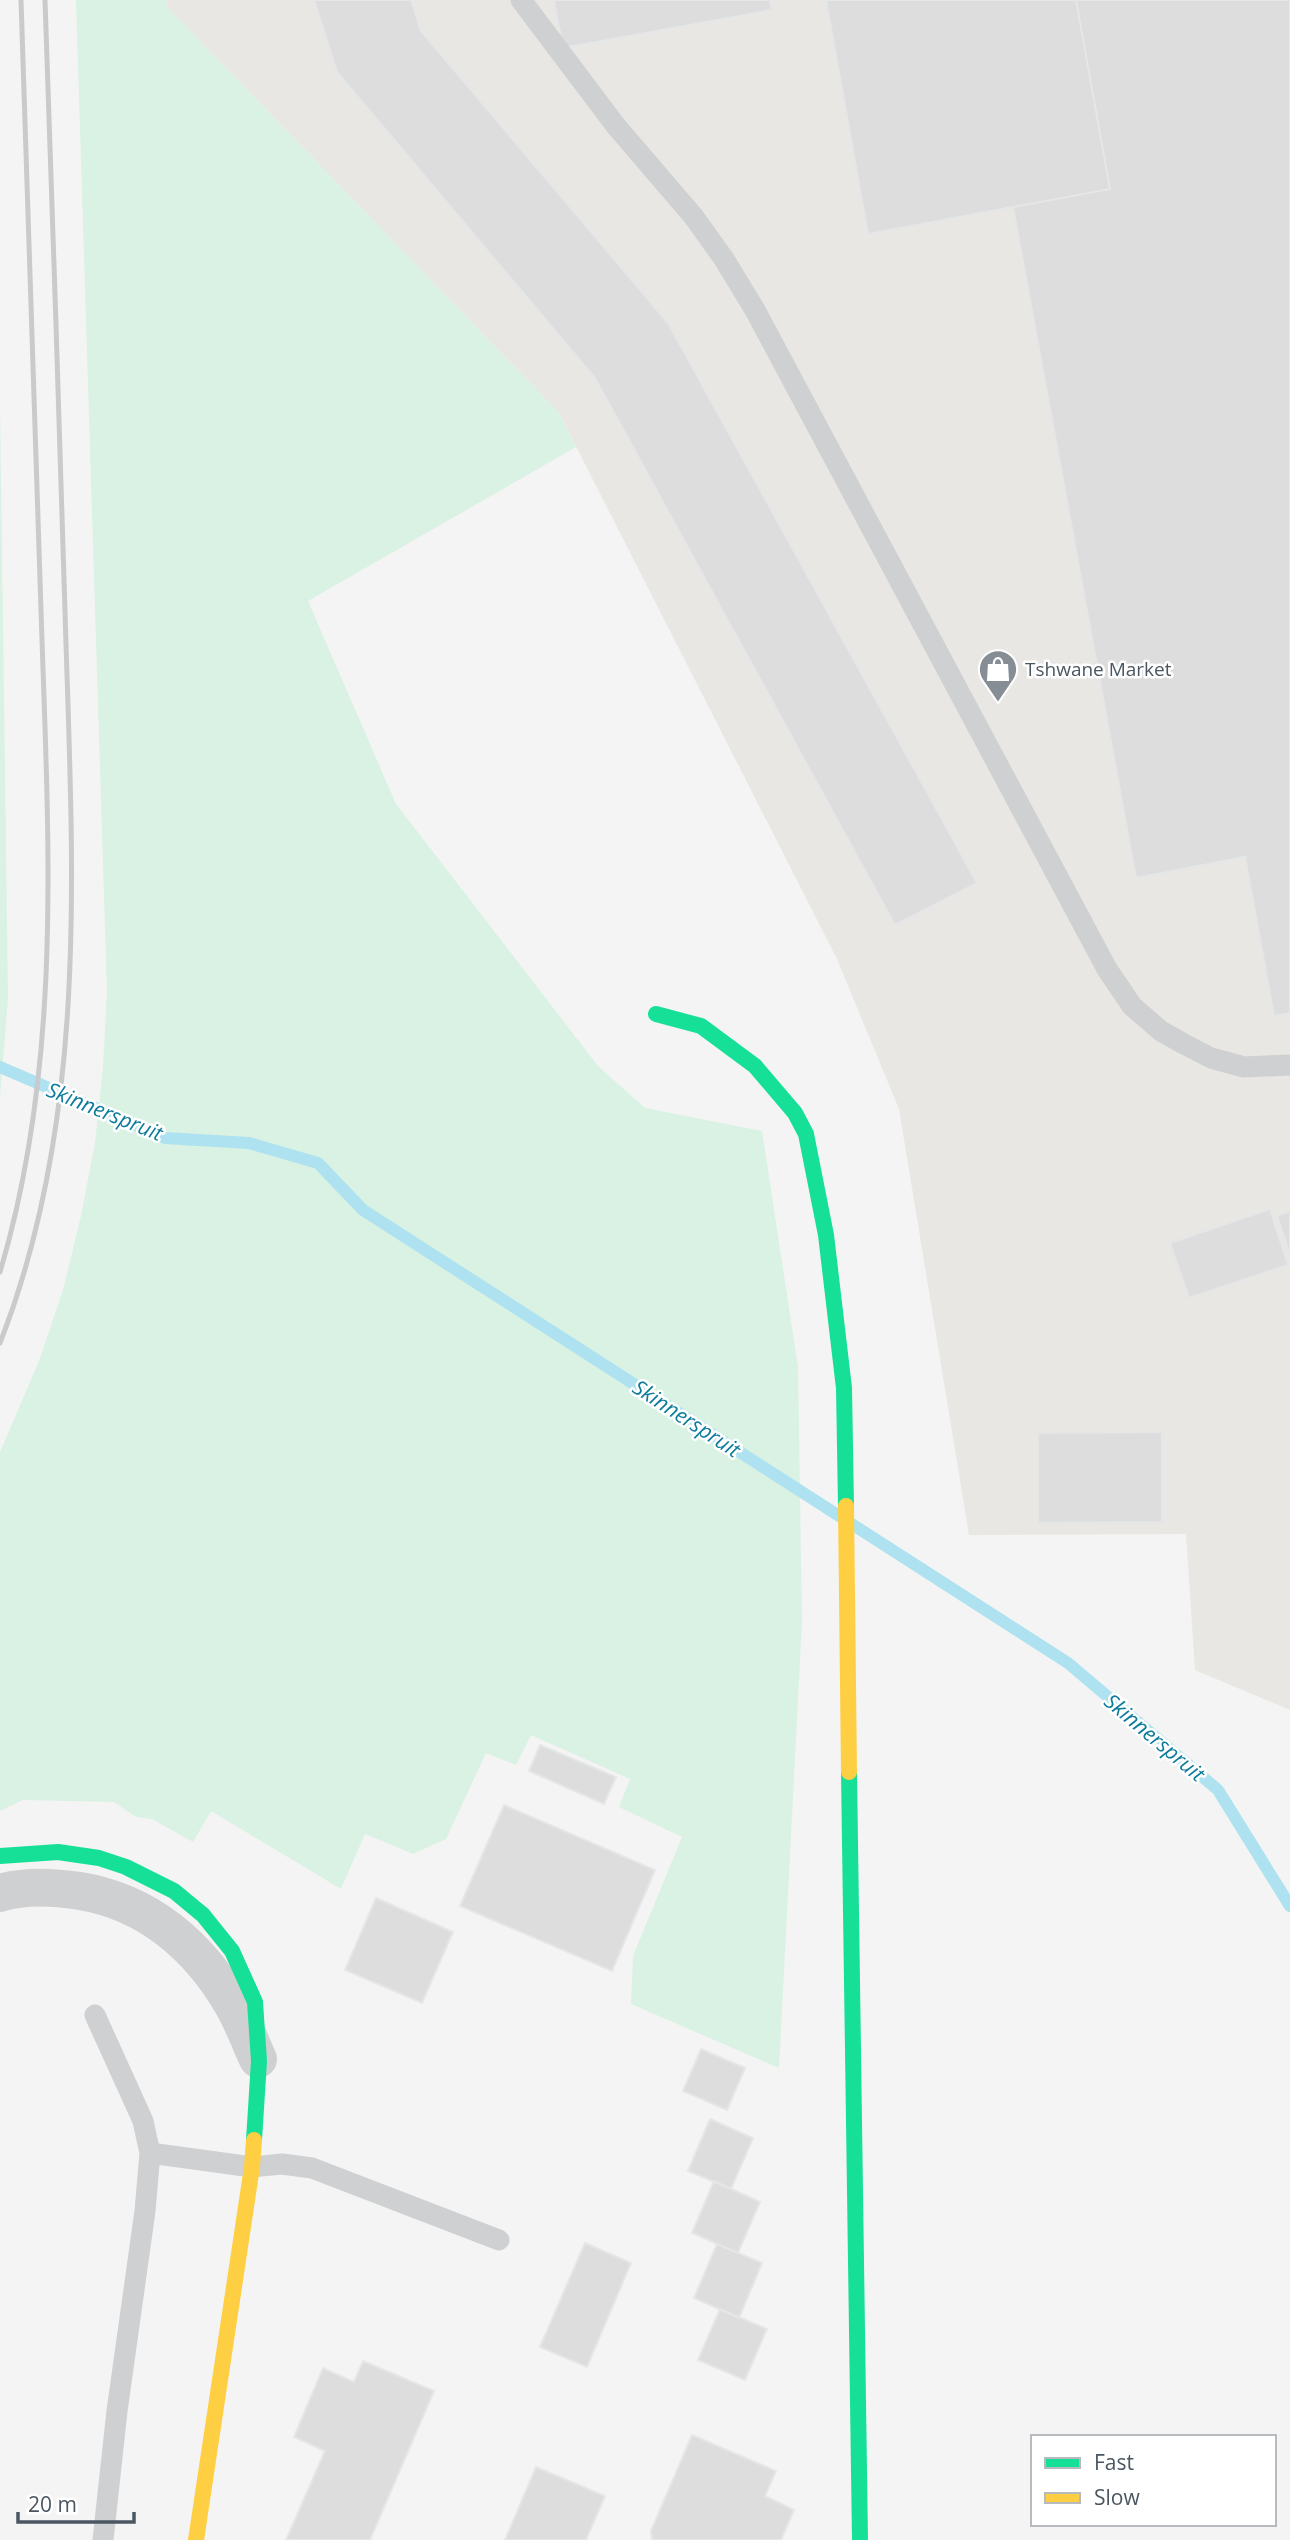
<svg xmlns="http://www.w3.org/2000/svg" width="1290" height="2540" viewBox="0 0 1290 2540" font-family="'Open Sans',sans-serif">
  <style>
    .commercial { fill: #e8e7e3 }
    .green { fill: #d9f2e3 }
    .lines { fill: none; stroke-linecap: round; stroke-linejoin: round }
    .stream { stroke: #aee2f0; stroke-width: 12 }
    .building { fill: #ddddde; stroke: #e5e6e7; stroke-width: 2 }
    .lane { stroke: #ced0d2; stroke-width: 21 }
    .street { stroke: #ced0d2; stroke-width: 38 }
    .fast { stroke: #16e098; stroke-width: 16 }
    .slow { stroke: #ffcf43; stroke-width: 16 }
    .rail { stroke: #c9cacc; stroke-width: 5 }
    .labels { text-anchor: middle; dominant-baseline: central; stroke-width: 5; stroke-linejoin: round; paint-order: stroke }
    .poi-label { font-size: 19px; fill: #4a5661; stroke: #fff; text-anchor: start }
    .water-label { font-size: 21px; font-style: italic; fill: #0c7c9b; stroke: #fff }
  </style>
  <rect width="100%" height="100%" fill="#f4f4f4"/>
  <path class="commercial" d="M166 0H1290V1710L1195 1670 1186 1534 969 1535 899 1109 837 959 559 413 167 7Z"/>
  <path class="green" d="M76 0H166L167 7 559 413 576 447 308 601 396 804 598 1066 645 1108 762 1131 798 1367 802 1622 779 2068 631 2004 633 1956 682 1837 619 1807 630 1779 531 1735 516 1765 486 1753 446 1839 413 1854 365 1834 341 1889 211 1811 193 1842 152 1819 136 1817 114 1802 23 1800 0 1811V1452L39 1361 63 1290 81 1216 95 1143 103 1067 107 992Z
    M0 403 8 998 0 1097Z"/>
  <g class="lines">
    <path class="stream" d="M0 1067 165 1138 249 1143 318 1163 363 1210 1068 1663 1218 1790 1290 1906"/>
  </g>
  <path class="building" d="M314 0H411L421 31 668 323 977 883 895 925 595 378 337 72Z
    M554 0H770L772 10 563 48Z
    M826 0H1076L1110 189 868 234Z
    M1076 0H1290V1013L1274 1016 1245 857 1136 878 1013 207 1110 189Z
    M1270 1209 1288 1265 1189 1298 1170 1243Z
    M1290 1211V1254L1277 1216Z
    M1162 1432V1522L1038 1523V1433Z
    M540 1745 616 1777 604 1804 529 1771Z
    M504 1805 655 1870 612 1971 460 1906Z
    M376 1898 453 1932 422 2003 345 1970Z
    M701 2049 745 2068 727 2110 683 2091Z
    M710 2119 753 2138 731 2189 688 2171Z
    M714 2181 760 2202 738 2253 692 2233Z
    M585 2243 631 2263 587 2367 540 2347Z
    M717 2244 762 2263 739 2318 694 2298Z
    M720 2309 767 2329 745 2380 698 2360Z
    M363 2361 434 2391 370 2540H286L325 2451 294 2437 323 2368 354 2382Z
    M692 2435 776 2471 765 2496 794 2510 781 2540H652L651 2531Z
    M536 2467 605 2496 586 2540H505Z"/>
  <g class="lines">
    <path class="lane" d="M521 0 616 126 694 217 724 259 755 310 1107 969 1132 1006 1161 1031 1184 1044 1211 1058 1244 1067 1290 1065
      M95 2015 143 2121 150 2153 145 2211 117 2411 103 2540
      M150 2153 252 2167 282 2164 312 2168 499 2240"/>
    <path class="street" d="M0 1893C25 1885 54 1887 80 1891 148 1902 199 1946 233 2005 243 2022 250 2042 258 2059"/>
    <path class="fast" d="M656 1014 701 1026 755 1066 795 1113 806 1134 826 1235 844 1388 846 1506
      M849 1772 860 2540
      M0 1856 58 1852 99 1858 126 1867 174 1891 203 1915 232 1951 255 2002 259 2061 254 2140"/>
    <path class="slow" d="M846 1506 849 1772
      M196 2540 252 2167 254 2140"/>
    <path class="rail" d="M0 1272C64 1058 48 831 41 610 33 406 27 203 21 0
      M0 1343C91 1111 72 855 65 611 59 407 52 204 45 0"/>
  </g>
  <defs>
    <g id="shop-pin" transform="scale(2.0125)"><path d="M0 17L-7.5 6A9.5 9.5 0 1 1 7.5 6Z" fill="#868d94" stroke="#fff"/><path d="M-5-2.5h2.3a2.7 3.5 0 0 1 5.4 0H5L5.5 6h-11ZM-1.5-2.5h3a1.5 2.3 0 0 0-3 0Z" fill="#fff"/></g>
  </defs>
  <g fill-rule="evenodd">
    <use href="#shop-pin" x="998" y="669"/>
  </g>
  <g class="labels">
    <g class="poi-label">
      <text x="1025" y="669">Tshwane Market</text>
    </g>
    <g class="water-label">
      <text transform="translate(105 1111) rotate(22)">Skinnerspruit</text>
      <text transform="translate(687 1418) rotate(33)">Skinnerspruit</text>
      <text transform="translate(1155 1737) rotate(40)">Skinnerspruit</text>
    </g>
  </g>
  <rect x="1031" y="2435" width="245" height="91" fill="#ffffff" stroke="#b7bbc0" stroke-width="2"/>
  <rect x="1045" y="2458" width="35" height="10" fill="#16e098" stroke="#b7bbc0" stroke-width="2"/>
  <text x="1094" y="2470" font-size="21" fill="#4a5661">Fast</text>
  <rect x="1045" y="2493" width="35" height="10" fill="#ffcf43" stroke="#b7bbc0" stroke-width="2"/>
  <text x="1094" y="2505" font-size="21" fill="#4a5661">Slow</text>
  <path d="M18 2512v10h116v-10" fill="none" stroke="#4a5661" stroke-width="3.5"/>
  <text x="28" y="2512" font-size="21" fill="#4a5661" stroke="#ffffff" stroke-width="5" paint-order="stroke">20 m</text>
</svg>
